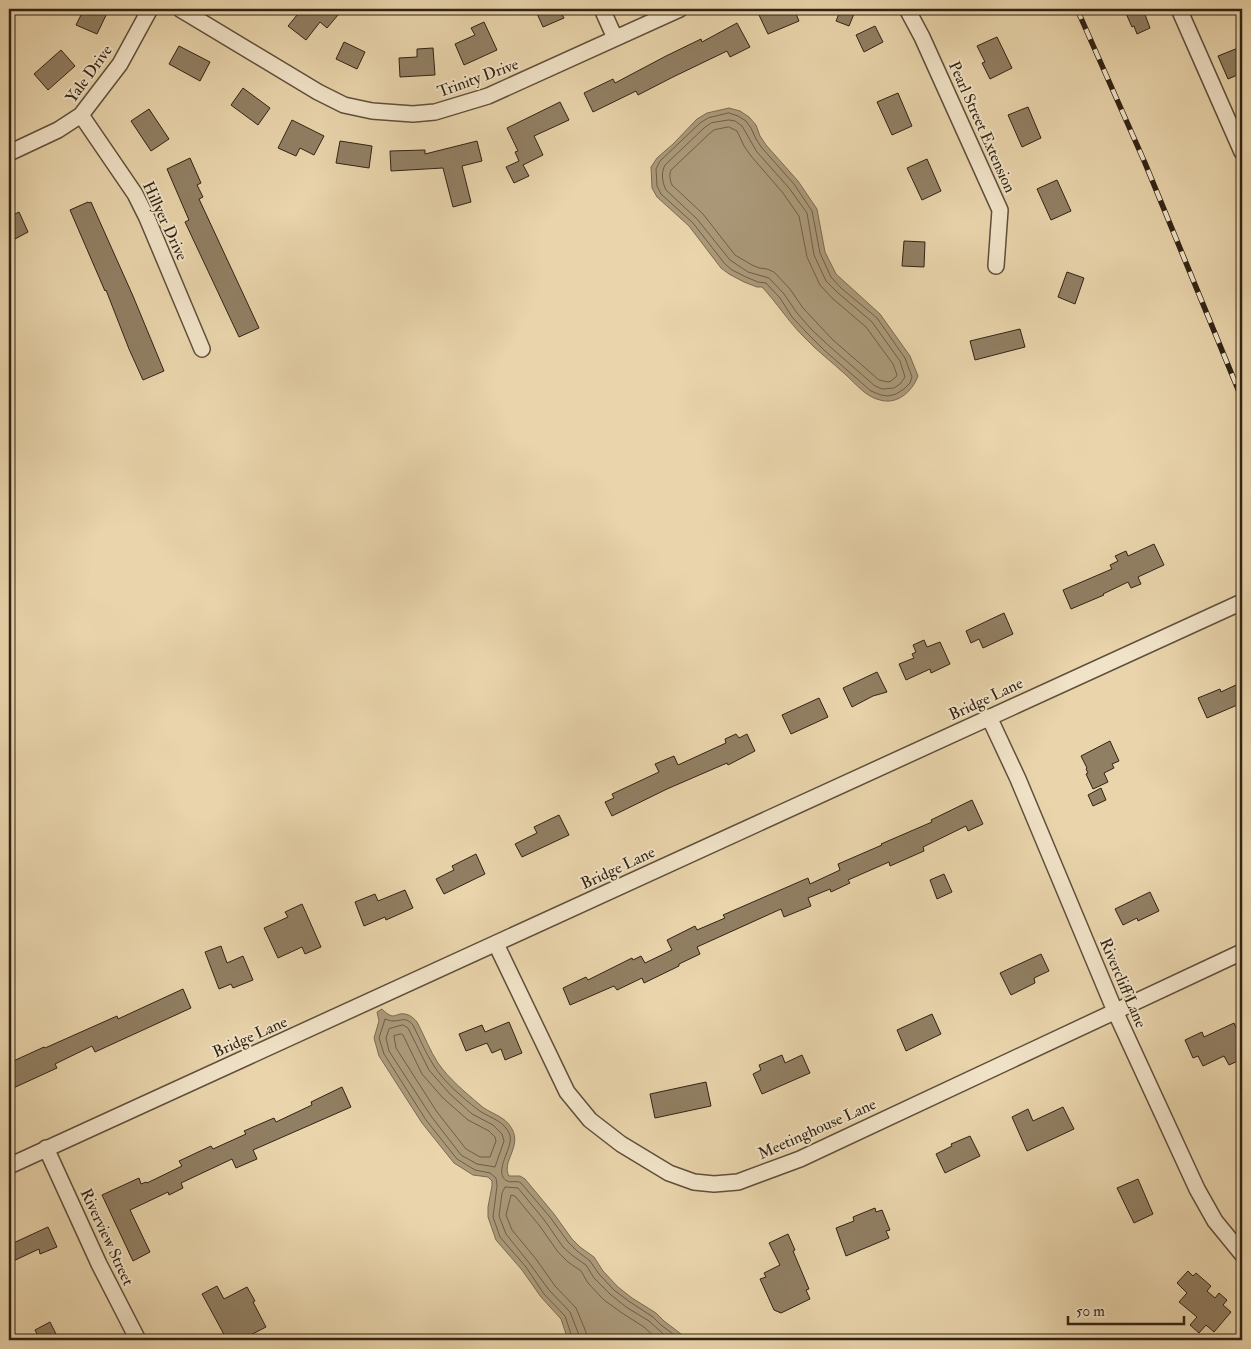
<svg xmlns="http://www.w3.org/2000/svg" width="1251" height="1349" viewBox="0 0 1251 1349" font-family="'IM FELL Double Pica',serif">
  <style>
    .water { fill: #aa9878; stroke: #7a6950 }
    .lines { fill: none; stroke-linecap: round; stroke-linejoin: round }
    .shore { stroke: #6e5e46; stroke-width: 1 }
    .building { fill: #917f63; stroke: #312314 }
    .street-casing { stroke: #5f4f3a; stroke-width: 18 }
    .street { stroke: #f1e3c8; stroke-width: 15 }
    .rail-casing { stroke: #312314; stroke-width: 5.5 }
    .rail { stroke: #f1e3c8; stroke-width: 4; stroke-dasharray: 11; stroke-linecap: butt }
    .labels { text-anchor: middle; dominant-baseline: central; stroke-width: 4; stroke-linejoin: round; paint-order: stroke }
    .street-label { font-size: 16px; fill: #312314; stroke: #f1e3c8 }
  </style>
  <rect width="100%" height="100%" fill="#e9d4ab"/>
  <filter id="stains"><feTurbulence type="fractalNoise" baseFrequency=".004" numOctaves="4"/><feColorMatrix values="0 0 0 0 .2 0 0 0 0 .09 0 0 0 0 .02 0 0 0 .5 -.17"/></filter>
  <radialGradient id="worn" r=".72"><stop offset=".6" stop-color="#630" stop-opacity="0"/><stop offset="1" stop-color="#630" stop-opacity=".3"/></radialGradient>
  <path class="water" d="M729 108 740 111 749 117 756 125 760 136 766 145 798 181 817 209 825 252 836 274 880 314 910 356 918 376C912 392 897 405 880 400 866 397 856 384 846 375 832 362 817 351 804 337 788 321 777 303 762 287H757L744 282 729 274 721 268 689 226 657 197 652 188 651 167 657 158 673 144 697 119 707 113Z
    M382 1009C384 1011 388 1015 392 1016 394 1016 397 1015 400 1014 407 1013 412 1016 417 1022 424 1035 430 1051 438 1063 449 1079 465 1092 479 1104 489 1114 505 1115 512 1129 522 1147 501 1162 509 1176H520L525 1179 554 1214 572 1239 580 1247 594 1257 603 1271 618 1287 632 1298 656 1313 664 1321 689 1340H570L567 1337 561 1319 541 1297 522 1270 496 1240 488 1217V1207L492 1186V1181L488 1177 473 1175 454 1163 422 1123 379 1056 374 1038 379 1021 377 1012Z"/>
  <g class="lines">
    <path class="shore" d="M729 113 738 116 746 121 751 128 756 139 762 148 794 184 812 211 820 253 831 277 841 288 877 318 905 358 912 377 910 383 904 389 896 394 888 396 881 395 871 391 824 350 807 333 792 317 780 298 766 283 758 282 746 277 732 270 725 264 693 223 661 194 657 186 656 169 660 161 700 123 708 118Z
      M729 120 735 121 742 126 757 152 789 188 807 213 814 255 826 281 837 292 872 322 900 361 905 377 900 384 894 388 882 389 875 386 828 345 811 329 797 313 784 294 769 278 748 272 730 260 697 219 666 190C662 182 661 172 665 165L704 128 711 123Z
      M729 127 737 131 744 146 751 156 783 193 799 216 807 257 820 285 832 298 866 327 893 364 897 375 896 377 891 381 888 382 879 380 833 340 817 323 803 308 790 289 774 272 767 269 759 268 752 265 735 255 703 214 672 185C670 181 669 174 671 170L709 134 714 130Z
      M403 1025 408 1028 429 1070 449 1093 472 1114 493 1125 502 1134 504 1141 495 1167 477 1164 461 1155 431 1116 389 1051 386 1038 389 1029Z
      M401 1034 403 1035 422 1074 443 1098 468 1120 489 1131 495 1137 496 1141 490 1157H480L466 1149 437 1112 396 1048 394 1036Z
      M573 1340 565 1316 544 1294 526 1267 500 1237 493 1217 497 1186 496 1178 490 1173 475 1170 457 1159 426 1120 384 1054 379 1038 385 1019C388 1020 391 1021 393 1021 403 1021 405 1016 413 1025 420 1039 426 1054 434 1066 445 1083 462 1097 477 1109 487 1117 501 1119 508 1131 510 1134 511 1138 510 1142 509 1152 494 1174 507 1181 511 1183 517 1180 521 1183L550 1217 568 1242 577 1251 590 1261 599 1274 614 1290 630 1302 653 1317 661 1325 681 1340
      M580 1340 579 1335 570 1312 549 1290 530 1264 506 1234 499 1216 502 1193 505 1187 518 1188 545 1221 563 1247 573 1256 586 1265 594 1278 610 1294 626 1307 649 1321 670 1340
      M587 1340 586 1332 576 1308 555 1286 536 1259 512 1230 506 1215 511 1195 515 1196 539 1225 558 1252 568 1262 581 1271 588 1283 604 1300 622 1313 644 1327 658 1340"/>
  </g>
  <path class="building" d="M84 9H109L97 34 76 25Z
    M302 9H343L327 28 320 22 306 40 288 26Z
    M535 9H559L564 18 543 27Z
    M774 9H794L799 21 768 34 759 15Z
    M841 9H856L849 26 836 21Z
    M1124 9H1143L1150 28 1137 34 1134 26 1132 27Z
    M484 22 497 50 464 65 455 44 475 35 471 28Z
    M737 23 750 47 730 57 727 51 673 77 638 95 636 91 593 112 584 93 613 79 615 83 666 56 701 39 702 42Z
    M875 26 883 42 864 52 856 35Z
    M997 37 1012 68 990 79 982 63 985 62 977 46Z
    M344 42 365 52 357 69 336 59Z
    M179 46 210 62 200 81 169 64Z
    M433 48 435 75 400 77 399 58 417 57V49Z
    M1238 48 1242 57V73L1228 79 1218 56Z
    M61 50 75 66 48 90 34 74Z
    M243 88 270 108 258 125 231 105Z
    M898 93 912 126 892 135 877 102Z
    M560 102 569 120 534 136 543 155 523 165 529 176 514 183 506 167 519 161 515 152 518 151 507 128Z
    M1028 107 1041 138 1022 147 1008 115Z
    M149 109 169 139 151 151 131 121Z
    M292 120 324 136 314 155 300 148 296 156 278 148Z
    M340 141 372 146 369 168 336 163Z
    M477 141 482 161 462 166 471 202 453 207 443 168 391 171 390 151 425 150V154Z
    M190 158 201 183 197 185 203 197 199 199 259 328 239 337 185 222 189 220 167 169Z
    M927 159 941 191 922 200 907 168Z
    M1057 180 1071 211 1051 220 1037 189Z
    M88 202 89 203 91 202 133 296 164 371 143 380 129 349 106 290 105 291 70 210Z
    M19 212 28 232 13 240 9 231V217Z
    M904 241 925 242 924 267 902 266Z
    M1067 272 1084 278 1075 304 1058 297Z
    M1020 329 1025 347 975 360 970 341Z
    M1154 544 1164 565 1138 577 1141 584 1131 588 1128 582 1103 594 1104 595 1071 609 1063 590 1112 569 1110 565 1118 561 1115 556 1126 551 1128 556Z
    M1004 613 1013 634 983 648 979 639 971 643 966 631Z
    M924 640 927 647 940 642 950 664 931 673 930 669 906 680 899 664 914 658 912 654 916 652 913 645Z
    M877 672 887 692 873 696 852 707 843 688Z
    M1238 684 1242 693V703L1207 718 1198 698 1220 689 1221 692Z
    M819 698 828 717 791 734 782 715Z
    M736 734 739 738 747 734 755 751 728 765 727 763 667 789 612 816 605 802 614 798 612 794 659 772 655 764 674 756 678 765 726 743 725 739Z
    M1110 741 1119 761 1112 764 1114 768 1104 773 1108 782 1093 789 1086 774 1088 773 1086 769 1087 768 1081 756Z
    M1101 788 1106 800 1093 806 1088 795Z
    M972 800 983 824 968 831 966 826 923 847 924 851 890 866 889 862 848 880 850 883 831 892 830 889 808 898 811 906 784 917 781 909 697 947 700 954 679 964V966L644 983 642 978 617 990 614 986 570 1005 563 988 586 977 588 980 632 958 633 960 641 956 645 963 672 950 667 940 695 926 697 930 725 918 723 915 808 878 810 884 840 870 838 864 882 845 881 844 932 822 931 820Z
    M559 815 569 835 522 857 515 844 537 833 534 827Z
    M476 854 485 874 444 894 436 879 454 870 452 866Z
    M944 874 952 892 937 899 930 880Z
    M405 890 413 908 386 920 385 917 364 926 355 902 375 894 378 901Z
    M1150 892 1159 911 1138 921 1137 918 1123 925 1115 909Z
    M302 904 321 947 305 954 302 947 278 958 264 928 288 917 285 912Z
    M221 946 227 963 243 956 253 980 233 988 231 984 219 989 205 952Z
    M1041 954 1049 971 1034 978 1035 983 1011 995 1000 973Z
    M183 989 191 1008 95 1052 92 1046 55 1064 57 1068 9 1090V1063L44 1047 45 1048 117 1016 118 1019Z
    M932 1014 941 1034 906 1051 897 1030Z
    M509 1022 522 1053 505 1060 501 1049 492 1053 487 1043 466 1051 459 1034 482 1025 485 1032Z
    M1234 1023 1242 1042V1048L1236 1051 1240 1060 1229 1065 1224 1056 1203 1066 1198 1056 1193 1058 1185 1040 1202 1032 1204 1037Z
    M782 1055 785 1063 802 1055 810 1073 762 1094 753 1074 761 1070 759 1065Z
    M706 1082 711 1106 655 1118 650 1094Z
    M342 1087 351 1107 253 1150 257 1159 236 1168 232 1159 181 1183 183 1188 169 1195 168 1192 130 1210 150 1252 133 1261 102 1195 139 1178 141 1184 146 1182 147 1183 182 1166 179 1161 211 1146 213 1149 246 1134 244 1131 274 1118 276 1122 312 1105 311 1102Z
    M1063 1107 1074 1129 1027 1151 1012 1117 1028 1109 1033 1121Z
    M970 1136 980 1156 945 1173 936 1154 952 1146 951 1144Z
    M1138 1179 1153 1214 1134 1223 1117 1188Z
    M875 1208 876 1212 882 1210 890 1230 886 1231 889 1238 846 1256 836 1228 854 1221 853 1217Z
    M48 1227 57 1247 40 1254 39 1249 9 1263V1245Z
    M788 1234 795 1250 793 1251 809 1289 806 1290 810 1299 781 1313 774 1310 760 1279 766 1277 764 1273 780 1265 769 1243Z
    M1188 1271 1193 1276 1196 1273 1211 1286 1207 1291 1215 1298 1219 1293 1227 1300 1223 1305 1231 1312 1214 1332 1206 1325 1199 1333 1190 1325 1197 1317 1179 1302 1187 1293 1177 1283Z
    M217 1286 224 1299 247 1287 255 1301 253 1302 266 1327 241 1340H227L202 1294Z
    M50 1322 59 1340H40L35 1330Z"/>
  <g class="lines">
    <g class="street-casing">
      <path id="street" d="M180 9 318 92 344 105 372 111 413 114 435 112 488 96 680 9
        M602 9 615 38
        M907 9 922 37 1000 210 996 266
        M1179 9 1242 152
        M81 115 135 194 147 218 202 349
        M9 153 58 130 81 115 120 64 150 9
        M989 717 1018 779 1115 1011 1197 1189 1215 1221 1242 1254
        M496 944 567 1092 590 1120 621 1144 669 1173 694 1182 714 1184 738 1182 800 1159 1242 952
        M46 1148 99 1264 138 1340
        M9 1166 1242 602"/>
    </g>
    <use href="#street" class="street"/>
    <g class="rail-casing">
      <path id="rail" d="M1077 9 1145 163 1242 399"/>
    </g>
    <use href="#rail" class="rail"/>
  </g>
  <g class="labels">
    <g class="street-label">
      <text transform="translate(89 74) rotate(-54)">Yale Drive</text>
      <text transform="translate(478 78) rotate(-20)">Trinity Drive</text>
      <text transform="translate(982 127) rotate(66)">Pearl Street Extension</text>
      <text transform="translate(165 221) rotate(65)">Hillyer Drive</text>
      <text transform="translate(986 699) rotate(-25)">Bridge Lane</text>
      <text transform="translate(618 868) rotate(-25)">Bridge Lane</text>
      <text transform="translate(1123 983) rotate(67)">Rivercliff Lane</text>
      <text transform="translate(250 1037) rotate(-24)">Bridge Lane</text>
      <text transform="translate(817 1129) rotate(-24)">Meetinghouse Lane</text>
      <text transform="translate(107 1237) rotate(65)">Riverview Street</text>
    </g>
  </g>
  <rect width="1251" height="1349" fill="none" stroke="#e9d4ab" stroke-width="30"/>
  <rect x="10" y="10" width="1231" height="1329" fill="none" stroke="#312314" stroke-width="2.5"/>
  <rect x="15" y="15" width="1221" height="1319" fill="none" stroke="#312314"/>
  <path d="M1068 1316v8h116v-8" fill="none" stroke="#312314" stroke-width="2.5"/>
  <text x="1076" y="1316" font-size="15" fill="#312314" stroke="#f1e3c8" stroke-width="4" paint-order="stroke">50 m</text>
  <rect width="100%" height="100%" filter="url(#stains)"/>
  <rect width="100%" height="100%" fill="url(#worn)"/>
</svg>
